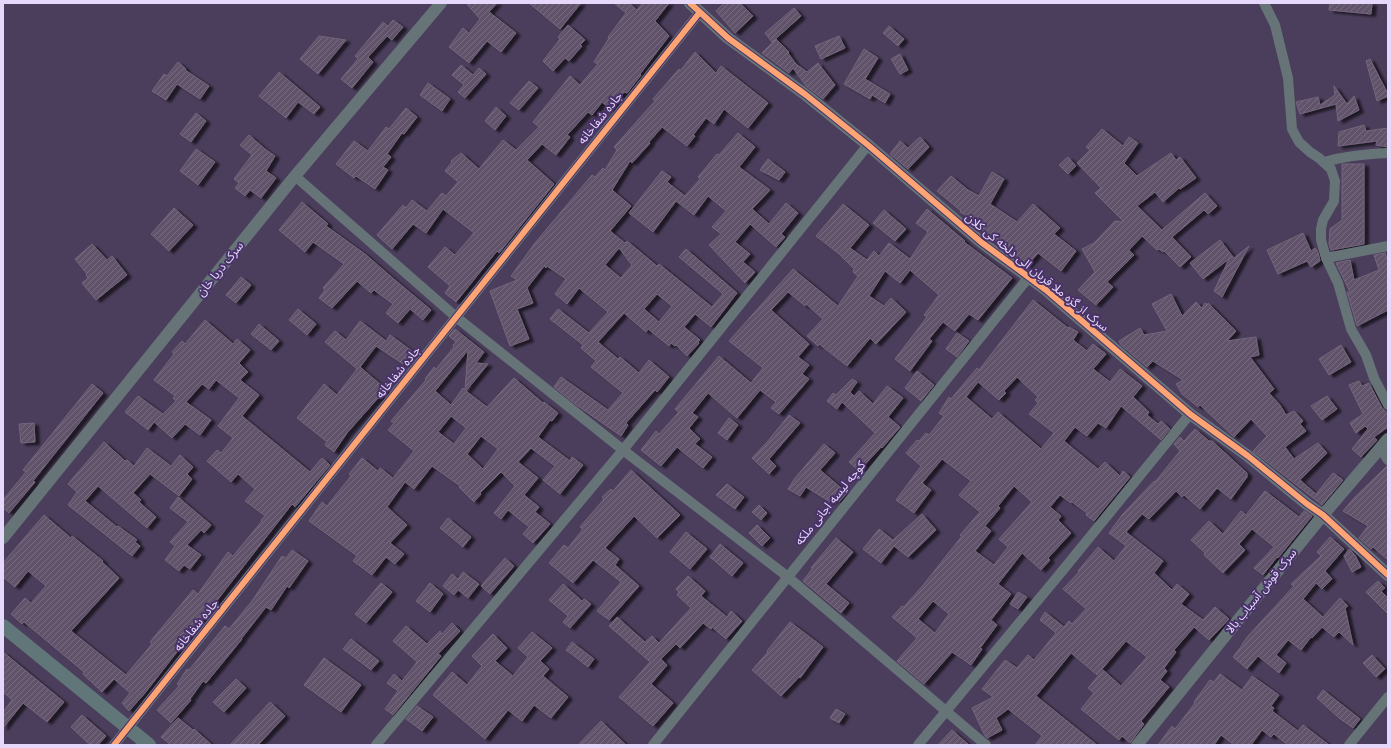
<svg xmlns="http://www.w3.org/2000/svg" width="1391" height="748" viewBox="0 0 1391 748" font-family="'Fira Sans','Noto Sans Arabic',sans-serif">
  <style>
    .building { fill: url(#building-hatch); stroke: #74657c; fill-rule: evenodd; filter: url(#shadow) }
    .lines { fill: none; stroke-linecap: round; stroke-linejoin: round }
    .minor { stroke: #667478; stroke-width: 10 }
    .tertiary { stroke: #667478; stroke-width: 12 }
    .secondary { stroke: #607679; stroke-width: 14 }
    .cycleway-casing { stroke: #493169; stroke-width: 8 }
    .cycleway { stroke: #fda474; stroke-width: 6 }
    .labels { text-anchor: middle; dominant-baseline: central; stroke-width: 4; stroke-linejoin: round; paint-order: stroke }
    .street-label { font-size: 12px; fill: #e5d8fa; stroke: #493169 }
  </style>
  <defs>
    <pattern id="building-hatch" width="6" height="6" patternUnits="userSpaceOnUse"><rect width="6" height="6" fill="#61526a"/><path d="M-1 1l2-2M0 6l6-6M5 7l2-2" fill="none" stroke="#786a80"/></pattern>
    <filter id="shadow"><feDropShadow dx="4.5" dy="2.5" stdDeviation="1" flood-color="#0009"/></filter>
  </defs>
  <rect width="100%" height="100%" fill="#4b3e5c"/>
  <path class="building" d="M466 3H497L489 12 516 33 501 52 487 41 469 63 449 47 463 28 469 33 480 19Z
    M529 3H581L560 29Z
    M614 3H629L637 10 643 3H669L655 21 669 36 640 74 641 75 627 93 624 92 610 109 602 102 592 115 588 112 567 135 570 137 556 155 542 144 527 160 554 184 499 253 497 251 456 302 445 293 450 286 428 267 445 247 455 255 474 233 443 209 426 233 413 224 392 249 377 235 403 205 406 208 412 200 427 211 442 193 446 196 458 182 445 171 452 162 451 161 461 153 479 169 503 140 516 150 539 127 533 122 570 76 580 85 598 64 594 62 609 38 608 37 626 13Z
    M724 3H740L753 16 735 33 716 11Z
    M1330 3H1372L1371 14 1329 10Z
    M794 8 801 16 772 42 765 33Z
    M393 20 403 27 392 40 387 36 368 57 373 62 352 88 341 79 358 59 355 56 383 22 388 26Z
    M568 25 585 40 580 45 582 46 569 61 565 58 553 71 543 61 560 39 558 37Z
    M889 26 904 39 898 46 883 33Z
    M319 36 346 40 318 74 300 59Z
    M839 36 845 48 821 59 815 46Z
    M776 39 789 52 788 53 796 64 807 72 818 63 835 85 823 99 806 86 793 68 789 73 762 53Z
    M864 49 878 58 865 79 890 94 885 103 872 95 870 99 844 84Z
    M695 52 716 73 721 66 768 103 748 128 724 109 714 124 706 118 693 135 695 136 687 146 662 127 649 142 650 143 632 163 630 161 612 190 631 206 610 231 625 243 627 241 657 266 659 264 712 307 723 294 679 257 686 249 737 293 711 327 695 314 684 327 700 340 698 342 699 343 687 356 676 345 675 346 671 343 669 346 648 329 646 332 624 313 598 342 618 359 620 357 639 373 649 360 669 377 657 392 655 390 626 423 628 425 621 436 575 404 554 387 561 377 608 410 623 393 591 367 596 361 581 348 583 345 550 319 558 309 589 333 608 312 579 288 567 304 555 294 566 279 547 266 546 268 544 266 527 288 533 303 517 309 529 339 510 346 490 291 517 280 511 276 535 243 592 175 595 177 603 168 605 170 617 150 614 147 655 101 653 99 679 69 680 71ZM619 248 632 265 621 278 605 265ZM657 294 672 306 659 322 644 309Z
    M900 54 908 70 900 74 891 59Z
    M1370 59 1388 94V96L1377 101 1366 61Z
    M178 62 186 69 185 70 209 86 200 99 177 84 166 100 152 91 164 74 167 76Z
    M461 65 473 75 479 68 486 74 465 98 458 92 464 85 452 75Z
    M279 72 320 107 314 114 298 102 286 118 259 96Z
    M529 81 538 88 519 110 510 103Z
    M428 83 450 99 442 111 420 95Z
    M1334 86 1347 104 1354 96 1359 110 1338 121 1336 104 1300 114 1296 102 1318 97 1320 105 1335 95Z
    M496 107 506 116 495 130 485 121Z
    M406 108 417 117 404 134 402 133 387 154 391 157 383 167 388 170 375 189 356 176 354 178 336 164 354 141 368 151 386 127 389 129Z
    M196 113 206 121 191 142 180 134Z
    M1364 125 1366 131 1388 128V147L1376 145 1377 141 1338 146 1339 132Z
    M1102 129 1123 146 1129 137 1138 143 1124 163 1137 176 1171 153 1176 160 1180 157 1196 178 1180 189 1179 188 1163 202 1155 192 1137 206 1162 230 1205 193 1217 206 1208 214 1204 210 1172 237 1191 257 1180 267 1164 251 1163 252 1159 249 1157 250 1142 236 1129 250 1134 255 1107 282 1113 287 1096 305 1078 290 1095 272 1082 249 1094 243 1115 221 1124 222 1095 193 1101 188 1077 163 1090 150 1086 147Z
    M738 133 755 147 739 167 770 190 752 209 769 224 786 203 798 213 781 234 785 237 776 247 750 224 735 242 750 254 743 262 755 272 745 283 709 245 721 234 712 227 726 211 708 196 694 215 676 201 653 232 629 213 662 171 671 177 667 182 685 196 700 179 698 177 717 154 719 155Z
    M249 135 265 149 275 156 266 171 276 178 261 198 250 190 245 196 235 188 239 183 234 179 252 155 240 145Z
    M920 137 929 147 908 169 890 154 900 141 908 148Z
    M196 149 215 162 198 185 180 171Z
    M1068 157 1076 166 1068 174 1059 165Z
    M768 159 785 172 779 180 760 170Z
    M1342 164H1364V244L1331 250 1329 244 1330 229 1342 220Z
    M992 172 1004 179 990 204 1017 222 1033 204 1060 228 1054 234 1076 251 1061 271 1038 253 1027 266 1006 249 1007 248 981 230 984 226 960 212 961 211 937 191 951 176 968 190 979 196Z
    M302 202 328 224 326 226 365 254 395 280 431 310 423 320 410 309 398 323 386 313 393 304 374 290 371 293 357 281 332 308 319 298 325 290 323 288 344 264 313 242 305 252 279 230Z
    M843 204 869 225 850 248 867 260 874 251 879 256 889 243 910 259 928 232 916 223 927 209 965 241 964 242 1012 278 978 320 969 314 955 331 943 322 929 339 932 341 910 371 895 359 927 317 924 315 939 295 910 270 900 283 885 271 869 296 884 306 891 298 906 312 876 344 870 338 847 366 819 344 818 346 807 336 823 319 806 304 805 306 788 292 771 310 809 344 798 357 809 365 802 374 809 379 779 414 771 408 776 402 760 390 737 418 708 393 692 413 698 417 689 428 700 439 695 444 712 457 703 468 677 447 661 466 641 450 656 431 659 434 679 412 675 409 719 356 751 383 763 368 729 341 793 269 838 306 858 276 853 272 854 269 839 254 816 236Z
    M174 208 193 225 169 251 151 234Z
    M884 210 906 229 895 241 873 223Z
    M1303 233 1311 251 1315 248 1318 252 1320 261 1311 267 1307 261 1278 274 1267 250Z
    M1220 240 1234 258 1249 246 1222 297 1214 291 1229 259 1203 279 1190 263Z
    M92 244 107 260 112 256 127 275 96 300 82 283 88 278 86 275 87 274 75 259Z
    M1385 253 1388 262V310L1357 326 1347 292H1350L1336 263 1350 260 1354 280 1379 270 1374 255Z
    M241 277 251 285 236 303 226 295Z
    M1171 294 1182 316 1196 302 1202 308 1205 303 1207 305 1208 303 1236 331 1227 341 1256 337 1259 355 1250 357 1274 389 1269 393 1280 405 1286 415 1294 411 1303 421 1300 424 1306 431 1285 447 1294 459 1318 443 1327 453 1300 480 1316 494 1333 473 1343 480 1322 505 1253 451 1267 436 1251 419 1234 437 1200 405 1198 407 1182 394 1176 384 1183 380 1153 361 1147 367 1121 345 1119 341 1140 328 1144 335 1167 331 1152 304Z
    M1033 300 1068 328 1069 327 1078 332 1073 340 1087 351 1093 344 1106 354 1093 369 1110 382 1120 369 1142 386 1133 397 1149 412 1147 415 1158 424 1161 421 1170 429 1161 440 1121 406 1106 428 1098 423 1087 436 1075 427 1064 441 1098 469 1105 462 1120 476 1123 471 1130 477 1094 521 1086 515 1087 513 1072 502 1071 503 1060 495 1050 507 1061 516 1058 520 1071 533 1048 558 1050 560 1041 570 1022 553 998 584 1011 594 991 620 997 625 980 648 982 649 971 665 952 652 924 684 897 661 917 638 892 617 902 606 904 607 924 584 962 536 960 535 980 512 959 495 971 481 942 459 922 483 931 490 914 513 896 500 921 466 906 453 917 440 919 441 926 433 929 435 944 416 939 413 949 397 951 399 977 368 979 370ZM1017 377 1038 397 1035 400 1038 403 1029 414 1054 433 1041 449 998 412 992 419 966 397 978 382 999 400 1006 393 1004 391ZM1014 486 1032 502 999 539 1008 547 994 565 975 551 991 531 985 526 1000 508 998 506ZM933 601 949 614 935 633 918 619Z
    M298 309 316 324 307 335 289 320Z
    M205 320 233 344 237 339 250 350 239 363 248 372 240 380 259 395 242 416 310 472 322 458 330 465 295 507 292 504 145 693 129 711 122 703 130 693 114 679 102 692 83 674 84 672 24 622 22 624 11 614 25 598 31 603 46 586 28 571 15 587 3 577V563L44 515 71 538 72 536 103 561 102 562 119 578 71 631 126 675 152 644 150 642 193 590 198 594 228 552 233 556 262 521 261 520 265 516 245 501 255 489 238 474 231 482 207 461 217 450 221 453 233 438 218 426 239 398 216 380 209 389 202 384 186 402 211 420 200 435 185 424 172 438 154 422 148 430 125 412 138 396 163 414 176 401 173 398 175 396 154 380 174 354 172 352 182 341 185 344Z
    M360 321 386 341 390 335 412 351 403 364 376 346 360 367 387 390 379 399 378 398 347 433 334 452 325 445 327 442 297 418 324 384 337 395 357 369 325 342 335 331 346 340Z
    M259 324 279 341 271 350 251 334Z
    M455 329 484 352 476 363 488 364 466 391 487 407 514 378 543 403 544 402 558 413 552 421 550 420 538 437 570 461 572 457 583 465 560 494 543 480 555 466 531 448 518 462 538 478 524 495 539 507 535 512 550 524 533 543 523 534 529 527 508 510 501 519 494 513 515 486 501 472 480 493 481 494 474 502 459 487 460 486 432 466 414 489 405 482 387 507 407 525 390 543 404 554 395 564 386 557 372 575 353 561 357 556 309 521 322 502 327 506 351 476 349 474 362 458 378 471 380 468 393 478 414 451 388 430 394 423 391 421 426 380 425 379 434 367 436 369 454 347 453 345 456 342 449 336ZM468 350 465 390 463 388 451 405 435 391ZM451 416 466 428 454 444 438 432ZM481 436 498 449 483 469 467 454Z
    M957 333 969 341 957 357 946 349Z
    M1341 345 1351 362 1329 375 1319 359Z
    M917 371 934 385 921 401 905 388Z
    M852 379 857 382 850 392 854 396 859 391 873 404 887 386 903 398 888 417 900 427 882 448 881 447 859 471 849 462 875 433 842 402 837 409 827 401 833 393 836 395Z
    M1359 381 1362 386 1369 383 1382 408 1388 413V427L1374 437 1377 440 1361 457 1352 449 1368 429 1365 426 1356 433 1350 423 1363 414 1349 385Z
    M92 384 103 393 33 481 35 482 9 513 3 508V500L26 472 23 470Z
    M1327 396 1337 409 1322 420 1311 406Z
    M789 415 800 423 769 459 776 466 769 474 752 458 768 441Z
    M729 418 738 425 727 440 718 433Z
    M34 423 35 442 21 443 19 424Z
    M1195 429 1209 441H1212L1247 473V477L1231 499 1217 488 1200 509 1184 495 1182 497 1176 491 1149 519 1142 514 1126 532 1163 561 1154 573 1172 590 1177 584 1189 594 1181 604 1203 620 1215 607 1229 619 1209 640 1194 627 1174 650 1176 652 1164 668 1167 671 1160 680 1169 687 1141 721 1144 724 1130 743 1122 736 1119 740 1081 709 1094 693 1088 688 1103 670 1121 686 1147 657 1126 641 1097 675 1071 653 1036 696 1097 745H1035L1042 736 1008 709 996 718 1002 730 987 738 985 736 972 708 993 697 982 689 1005 660 1017 668 1028 655 1034 660 1056 633 1040 620 1045 612 1064 627 1069 621 1072 624 1086 609 1063 589 1079 572 1078 571 1098 547 1114 561 1126 546 1109 533 1122 515 1154 481 1155 482 1180 451 1174 444 1180 437 1184 441Z
    M104 442 125 461 127 460 134 466 147 448 171 466 180 455 193 467 187 474 192 479 179 496 150 474 133 493 141 500 139 502 156 517 147 528 98 486 85 501 117 527 118 526 137 540 135 542 140 546 132 556 68 505 77 492 68 484Z
    M824 444 835 453 820 470 847 493 839 502 834 498 830 502 806 487 800 496 788 489 795 478Z
    M1387 466H1388V560L1373 547 1371 549 1359 538 1368 526 1343 511 1355 497Z
    M631 470 680 515 657 538 634 516 605 548 619 559 615 565 639 586 609 620 597 611 621 582 593 560 573 583 549 563 564 545 568 548 583 529 580 527 604 499 602 497 611 489 613 491Z
    M727 484 744 497 735 509 716 495Z
    M1265 491 1299 517 1304 511 1312 516 1278 558 1277 557 1263 575 1254 568 1274 547 1252 529 1239 544 1245 550 1223 573 1204 555 1205 553 1191 540 1209 521 1223 534 1241 511 1246 515Z
    M178 497 211 525 204 533 201 530 187 545 201 555 190 569 184 565 179 571 165 560 175 546 170 542 188 522 170 508Z
    M759 505 767 513 761 520 752 512Z
    M922 514 936 530 908 557 894 546 881 563 863 549 879 529 893 540Z
    M448 518 471 537 463 547 440 528Z
    M757 525 770 538 762 546 749 533Z
    M686 532 707 549 690 569 670 552Z
    M1330 537 1344 549 1325 571 1332 579 1322 589 1316 583 1303 599 1323 617 1340 598 1348 606 1345 608 1353 645 1339 632 1334 637 1322 627 1312 638 1311 637 1301 650 1288 640 1276 655 1286 663 1279 673 1258 656 1247 669 1233 657 1243 644H1242L1249 635 1294 586 1291 584 1321 556 1317 552Z
    M836 538 853 552 826 584 849 603 841 613 803 581 812 569 811 568Z
    M720 544 743 563 732 576 710 557Z
    M1349 549 1355 555 1361 567 1352 572 1344 556Z
    M292 550 308 561 289 588 287 586 271 610 266 607 241 639H242L206 683 203 681 190 699 191 700 171 723 157 710 179 686 177 684 187 669 189 670 225 626 229 629 252 601 282 556 286 558Z
    M505 558 514 566 490 594 481 586Z
    M463 572 479 584 468 598 458 590 454 595 443 586 452 574 458 579Z
    M688 576 705 591 701 596 727 617 731 611 742 621 726 639 712 627 711 629 703 623 680 648 676 644 661 659 667 665 651 684 673 703 653 726 619 697 650 662 609 626 617 617 645 642 652 636 659 643 691 608 677 595 679 592 676 589Z
    M1378 581 1385 588 1381 591 1388 598V614L1366 592Z
    M381 583 392 592 366 623 355 614Z
    M430 583 443 594 430 612 416 601Z
    M563 584 582 601 584 599 591 604 570 628 563 622 568 616 549 600Z
    M1018 592 1027 597 1018 609 1010 604Z
    M790 622 823 647 800 678 799 677 781 696 752 670 768 652 767 651Z
    M452 623 460 631 438 654 441 656 393 715 385 709 398 691 387 683 394 674 402 681 417 662 393 641 406 626 427 644 440 631 442 634Z
    M532 632 552 648 540 661 549 669 543 676 568 697 551 718 534 705 522 721 508 710 485 739 433 695 452 672 467 685 482 666 472 656 493 634 507 648 495 661 513 676 528 657 518 648Z
    M351 639 379 661 371 670 343 649Z
    M572 642 594 659 588 667 566 650Z
    M3 652 64 702 47 722 23 703 3 728V712L12 700 3 692Z
    M1372 655 1385 669 1376 677 1363 663Z
    M324 658 361 685 341 712 304 685Z
    M1220 674 1242 690 1252 676 1279 695 1271 706 1274 708 1272 711 1298 731 1303 725 1329 745H1288L1274 734 1271 737 1262 730 1251 745H1234L1221 735 1214 745H1158L1172 726 1175 729 1195 703 1194 702 1210 680 1214 682Z
    M236 679 246 688 224 712 213 702Z
    M1323 690 1360 719 1353 728 1339 718 1317 698Z
    M270 702 285 716 258 745H230Z
    M417 706 433 717 422 731 406 719Z
    M836 709 845 714 839 723 830 718Z
    M82 715 106 736 98 745H90L71 727Z
    M178 718 193 730 194 729 212 745H171L161 737Z
    M601 721 626 745H578Z
    M952 730 969 745H938Z"/>
  <g class="lines">
    <path class="minor" d="M1264 3 1275 25 1288 78 1292 129 1299 142 1310 152 1319 158 1331 169 1335 181 1334 201 1323 220 1321 229V240L1326 258 1338 283 1351 329 1366 355 1374 378 1388 405
      M1324 162C1345 156 1367 154 1388 153
      M295 176 456 317 623 450 788 577 986 745
      M1326 258 1388 246
      M1380 448 1388 460
      M114 745 700 12
      M376 745 623 450 868 145
      M653 745 1028 278
      M918 745 1063 570 1190 414
      M1349 745 1388 697"/>
    <path class="tertiary" d="M690 3 728 38 806 95 868 145 981 242 1046 290 1190 414 1248 456 1307 504 1323 515 1388 575
      M3 538 295 176 441 3
      M1137 745 1323 515 1388 439"/>
    <path class="secondary" d="M3 626 149 745"/>
    <g class="cycleway-casing">
      <path id="cycleway" d="M690 3 728 38 806 95 868 145 981 242 1046 290 1190 414 1248 456 1307 504 1323 515 1388 575
        M114 745 700 12"/>
    </g>
    <use href="#cycleway" class="cycleway"/>
  </g>
  <g class="labels">
    <g class="street-label">
      <text transform="translate(600 118) rotate(-51)">جاده شفاخانه</text>
      <text transform="translate(220 269) rotate(-51)">سرک دریا خان</text>
      <text transform="translate(1037 272) rotate(39)">سرک از گزه ملا قربان الی دلخه کی کلان</text>
      <text transform="translate(398 372) rotate(-51)">جاده شفاخانه</text>
      <text transform="translate(830 503) rotate(-51)">کوچه لیسه اجانی ملکه</text>
      <text transform="translate(1261 591) rotate(-51)">سرک قوش آسیاب بالا</text>
      <text transform="translate(196 625) rotate(-51)">جاده شفاخانه</text>
    </g>
  </g>
  <rect width="1391" height="748" fill="none" stroke="#e5d8fa" stroke-width="8"/>
</svg>
